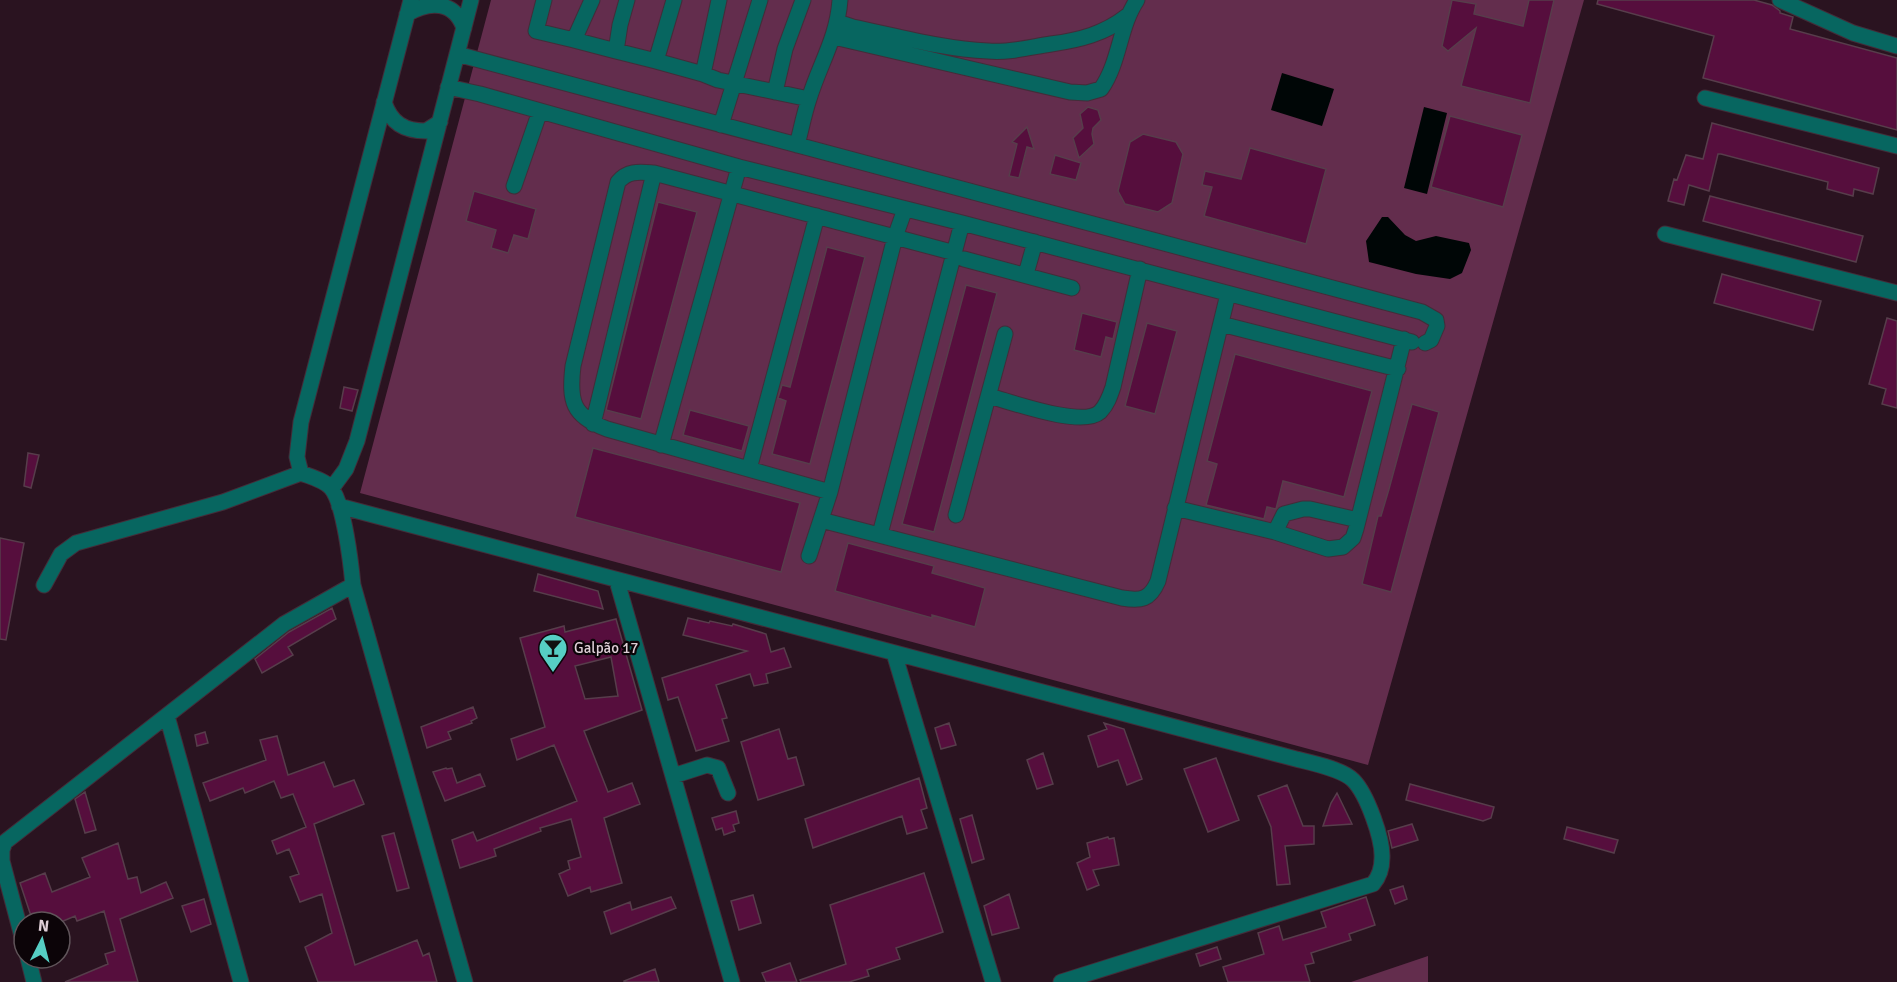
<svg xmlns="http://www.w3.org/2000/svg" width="1897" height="982" viewBox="0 0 1897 982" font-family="Signika,sans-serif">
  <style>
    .green { fill: #632d4d }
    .water { fill: #000606 }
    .building { fill: #560e3d; stroke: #573d4b; stroke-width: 1.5; fill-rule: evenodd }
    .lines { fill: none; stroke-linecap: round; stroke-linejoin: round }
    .minor-casing { stroke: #432d39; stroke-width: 17 }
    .minor { stroke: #076660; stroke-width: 15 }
    .labels { text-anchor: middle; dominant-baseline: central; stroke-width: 4.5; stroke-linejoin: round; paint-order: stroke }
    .poi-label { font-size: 15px; fill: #deced6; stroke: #0c0408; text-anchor: start }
  </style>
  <rect width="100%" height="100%" fill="#2a1320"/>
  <path class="green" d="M491 0H1584L1368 765 360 493Z
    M1428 956V982H1351Z"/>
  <path class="water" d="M1282 73 1334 89 1322 126 1271 110Z
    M1424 107 1447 113 1427 194 1404 188Z
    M1382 217H1388L1405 235 1416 241 1436 236 1469 243 1471 250 1462 273 1450 279 1416 274 1369 262 1366 241Z"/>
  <path class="building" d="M1452 0 1476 4 1474 14 1523 26 1529 0H1554L1530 103 1461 86 1476 28 1448 51 1442 46Z
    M1598 0H1754L1772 5 1780 11V13L1793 17 1790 29 1897 58V130L1703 78 1714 36 1597 4Z
    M1088 107 1098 110 1101 120 1093 128 1092 134 1094 144 1079 158 1073 138 1083 128 1080 114Z
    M1450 116 1522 135 1503 207 1431 187Z
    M1712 123 1879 168 1873 194 1854 189 1853 196 1827 189 1828 182 1721 154H1718L1709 191 1689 185 1684 205 1668 201 1674 179 1677 180 1686 155 1703 159Z
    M1027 127 1034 149 1027 147 1019 178 1009 176 1017 144 1012 142Z
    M1143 134 1176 142 1183 154 1172 203 1158 212 1125 204 1118 191 1130 142Z
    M1250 148 1326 169 1306 244 1204 216 1212 187 1202 185 1205 171 1241 179Z
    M1055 155 1081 163 1076 180 1050 174Z
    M474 191 536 209 528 239 514 235 508 253 491 248 496 230 466 221Z
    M1710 196 1863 236 1856 262 1703 221Z
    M658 202 697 212 641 419 606 410Z
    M827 247 865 257 810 464 772 454 786 401 778 398 782 385 790 387Z
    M1722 274 1821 301 1813 330 1714 303Z
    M966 285 997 293 934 532 902 524Z
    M1082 313 1117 322 1113 339 1106 337 1101 357 1074 350Z
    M1887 318 1897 321V408L1882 404 1886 389 1869 384Z
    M1147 323 1177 331 1155 414 1125 406Z
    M1235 354 1372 391 1344 497 1283 481 1276 509 1267 507 1264 519 1206 505 1217 464 1207 461Z
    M344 387 358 390 352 411 340 408Z
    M1412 404 1439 412 1391 592 1362 584 1378 516H1381L1389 489Z
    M690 410 749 426 742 451 683 435Z
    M593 448 800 503 781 572 575 517Z
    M28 453 39 455 31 488 24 486Z
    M0 538 24 543 6 640 0 639Z
    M848 543 934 566 932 573 985 588 975 627 932 615V618L835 591Z
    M538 574 598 591 603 609 534 591Z
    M332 608 336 619 288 647 293 655 262 673 255 659 289 632Z
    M688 618 709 623 710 621 732 626 733 624 766 634 771 652 784 648 791 667 766 674 768 683 754 686 750 674 716 685 727 718 722 719 729 741 696 751 678 697 668 700 662 678 747 651 683 635Z
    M616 619 642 710 584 731 608 792 632 783 640 804 604 818 622 883 591 892 590 887 568 896 559 874 570 869 568 861 581 857 571 819 540 828 541 831 494 849 496 856 460 868 452 840 473 832 477 841 577 801 554 745 517 760 511 739 545 727 520 638 564 626 565 632ZM611 657 618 696 585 699 575 666Z
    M473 707 477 718 471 721 472 723 448 732 451 739 427 748 421 727Z
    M949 723 956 745 941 749 935 728Z
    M1104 723 1124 729 1142 779 1127 785 1118 760 1098 767 1088 736 1107 729Z
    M779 729 788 759 796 757 804 785 758 800 741 742Z
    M205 732 208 743 197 746 195 735Z
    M277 736 288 775 324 762 334 787 354 780 364 804 314 824 355 965 417 940 423 956 429 953 437 982H318L305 947 332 933 322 894 300 902 290 877 299 874 289 849 277 854 272 841 306 827 293 794 281 798 274 781 245 793 243 788 210 801 203 783 266 760 260 740Z
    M1043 753 1053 784 1037 789 1027 760Z
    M1216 758 1239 820 1208 832 1184 769Z
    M446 768 447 769 452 768 457 783 480 774 485 786 445 801 433 772Z
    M919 778 927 808 921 810 927 828 907 834 902 816 813 848 805 819Z
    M1410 784 1494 807 1491 818 1483 821 1406 800Z
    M1287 785 1303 826H1314V844L1285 846 1290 884 1277 885 1271 827 1258 796Z
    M85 792 96 830 85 833 75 799Z
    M1337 793 1352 824 1323 826 1331 803Z
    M736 811 739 823 733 825 735 831 724 835 722 828 716 830 712 818Z
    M972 815 984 859 972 863 960 819Z
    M1412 824 1418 840 1392 848 1388 831Z
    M1567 827 1618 840 1614 853 1564 839Z
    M394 833 409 888 397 891 382 836Z
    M1108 837 1109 839 1114 838 1119 865 1093 870 1099 885 1087 890 1077 863 1090 857 1087 843Z
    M118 843 128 879 137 877 141 893 166 882 173 898 120 919 138 982H65L108 964 105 954 115 951 104 911 77 921 75 916 61 922H33L20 883 45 873 52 892 90 877 82 858Z
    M924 873 943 932 896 948 900 959 867 970 869 976 849 982H801L800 980 846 964 830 905Z
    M1403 886 1407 899 1395 904 1390 890Z
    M1009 894 1019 928 992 935 984 906Z
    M753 895 761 923 739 930 731 901Z
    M671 897 676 908 611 934 604 912 630 902 632 910Z
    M1366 897 1375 925 1349 934 1351 940 1311 953 1314 963 1305 965 1310 982H1228L1223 967 1264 954 1258 933 1279 926 1283 940 1326 927 1321 912Z
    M204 899 211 924 191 932 182 906Z
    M1217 947 1221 959 1200 966 1196 954Z
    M790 963 797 982H766L762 973Z
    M655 969 659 982H624V981Z"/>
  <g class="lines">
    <g class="minor-casing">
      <path id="minor" d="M544 0 536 31 574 40 592 0
        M627 0 620 25 616 51 656 61 674 0
        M719 0 703 74 718 80 809 99
        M1780 0 1853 33 1897 46
        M407 14C429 1 454 0 464 28
        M838 22 853 27C897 36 943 49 988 51 1009 53 1031 47 1051 44 1080 40 1104 34 1127 16
        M834 37 1070 92 1087 93 1101 89C1120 62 1119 27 1137 0
        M574 40 616 51
        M457 54 1422 312 1436 320 1437 326 1431 340 1425 343
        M656 61 703 74
        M448 87 480 94 739 167 962 223 1412 342
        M775 92 785 49 803 0
        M1705 98 1897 146
        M384 102C391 123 404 131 426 131L440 122
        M721 125 760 0
        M797 145C801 130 804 114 809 99 820 63 837 39 840 0
        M514 186 540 111
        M1665 234 1897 293
        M964 259 1072 288
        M1026 274 1035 242
        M1221 324 1398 369
        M989 396C1012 402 1082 428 1100 412 1107 405 1110 396 1113 387L1140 269
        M593 424 654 173
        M661 445 739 167
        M749 469 817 216
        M301 473 297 457 301 422 411 0
        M332 488 346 469 357 441 471 0
        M830 492 607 429C572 416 569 401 573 366L618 182C628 170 640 172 654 173L955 253
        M339 506 1296 759C1312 763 1342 769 1353 780 1367 794 1383 839 1382 858 1382 868 1379 877 1373 884L1061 982
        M1175 508 1275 532 1328 549 1343 547 1353 538 1356 529 1404 339
        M956 515 1005 334
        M821 520 1122 598C1141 601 1150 600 1158 581L1228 294
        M1275 532 1284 514 1303 509H1310L1358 520
        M880 534 962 223
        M809 556 830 492 895 237 905 209
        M617 581 732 982
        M44 585 61 554 76 543 223 502 301 473C311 477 324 480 331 488 344 503 351 564 353 585L465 982
        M894 653 993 982
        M167 716 241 982
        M673 776 707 765 718 768 728 793
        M24 944 2 861V850L5 842 284 624 353 585
        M28 958 34 982"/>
    </g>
    <use href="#minor" class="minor"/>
  </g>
  <defs>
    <g id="bar-pin" transform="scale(1.5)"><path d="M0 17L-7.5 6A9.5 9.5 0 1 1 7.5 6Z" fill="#56cec4" stroke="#0c0408"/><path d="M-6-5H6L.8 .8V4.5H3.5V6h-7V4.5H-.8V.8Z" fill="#111"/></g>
  </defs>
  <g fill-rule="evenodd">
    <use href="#bar-pin" x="553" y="648"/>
  </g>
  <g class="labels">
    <g class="poi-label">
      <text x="574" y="648">Galpão 17</text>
    </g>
  </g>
  <g transform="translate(42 940) rotate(6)"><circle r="28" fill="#0c0408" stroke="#60555a" stroke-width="1.5"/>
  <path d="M0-4.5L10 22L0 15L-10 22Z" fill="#56cec4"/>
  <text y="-9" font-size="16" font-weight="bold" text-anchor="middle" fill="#deced6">N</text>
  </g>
</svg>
